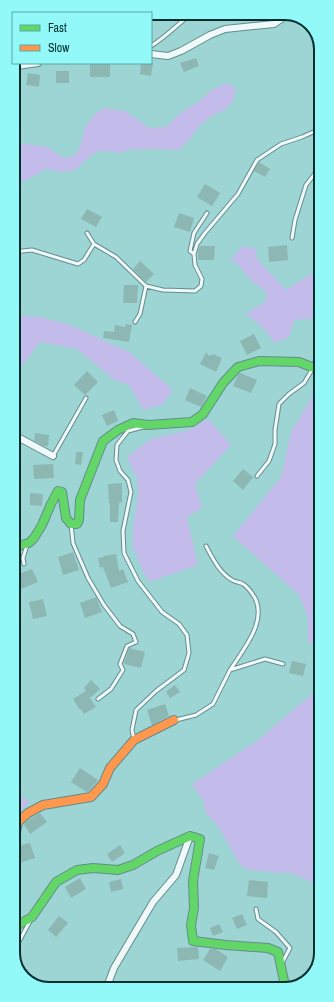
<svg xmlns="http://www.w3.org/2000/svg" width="334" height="1002" viewBox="0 0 334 1002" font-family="'Archivo Narrow',sans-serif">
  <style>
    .green { fill: #c4bceb }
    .building { fill: #8db7b3 }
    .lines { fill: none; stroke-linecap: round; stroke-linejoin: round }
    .lane-casing { stroke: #648c8c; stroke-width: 5 }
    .street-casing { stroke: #648c8c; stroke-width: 8 }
    .fast-casing { stroke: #648c8c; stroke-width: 10 }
    .slow-casing { stroke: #648c8c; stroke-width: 10 }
    .lane { stroke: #f0f9f9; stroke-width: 3 }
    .street { stroke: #f0f9f9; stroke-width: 6 }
    .fast { stroke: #63d668; stroke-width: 8 }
    .slow { stroke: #ff974d; stroke-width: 8 }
    .rim { fill: none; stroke: #002f2f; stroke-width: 2 }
  </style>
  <rect width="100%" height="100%" fill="#9dd4d4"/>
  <path class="green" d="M227 83 236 89 234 98 228 108 210 117 199 126 189 140 179 150 159 149H132L119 153 109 151H98L84 161 76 170 61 172 46 169 30 178 17 184 13 182V146L19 143 47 147 57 154 65 158 72 157 77 153 82 140 85 127 95 114 105 108 124 111 137 119 149 128 166 127 179 114 198 102 213 89Z
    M241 247H254L258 260 286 290 295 284 320 269V318L294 320 289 337 275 343 263 328 246 314 267 300 265 291 251 280 236 262 230 261Z
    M13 310 22 316 40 317 70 325 129 352 173 390 163 404 144 410 128 384 116 381 77 349 40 342 13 377Z
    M320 384 321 642 308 643V618L299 595 233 536 281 477 291 432Z
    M208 419 231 445 195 484 202 508 187 517 198 565 149 582 141 567 133 546V529L138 494 137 478 130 465 128 456 151 439 190 430Z
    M319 662H321V886L291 873H278L246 869 239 863 218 826 205 812 204 802 192 784 258 740 318 689Z
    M14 792 30 802 14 818Z"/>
  <path class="building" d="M196 58 199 66 184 72 180 63Z
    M90 63H110V77H90Z
    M141 63H153L151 76 140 74Z
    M56 71H69V83H56Z
    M28 73 40 75 39 87 26 85Z
    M259 162 270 169 265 177 254 171Z
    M205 184 220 193 212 206 197 197Z
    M87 209 102 217 96 227 81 219Z
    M179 213 194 218 190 232 174 227Z
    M287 245 288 260 269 262 268 247Z
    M200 246H215L214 260H198V251Z
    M140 261 154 274 146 282 133 269Z
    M124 285H138L137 303H123Z
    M126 324 132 325 129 342 103 338 104 331 114 332 115 325 125 327Z
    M254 334 261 348 247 355 240 341Z
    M206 352 209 356 213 354 222 358 216 372 200 364Z
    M87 371 98 382 85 395 74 385Z
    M240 373 257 380 251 393 233 386 238 375Z
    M190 388 207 396 201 407 185 400Z
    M114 410 118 421 107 426 102 415Z
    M35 433 49 435 48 446H44L34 441Z
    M76 452H83L81 465 75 464Z
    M53 464 54 478 34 479 33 465Z
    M243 469 253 477 243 490 233 481Z
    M122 483V502L119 503 118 522H110V503H109L108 484Z
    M30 493 43 494 42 506 30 505Z
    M73 552 79 570 63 575 58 557Z
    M116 554 119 571 123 569 128 582 111 588 103 567 100 568 98 558 104 557V556Z
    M32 569 38 582 21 589 16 575Z
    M96 597 102 612 85 618 80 603Z
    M43 599 47 616 33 619 29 602Z
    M129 648 145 652 141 668 124 664Z
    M292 661 306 664 303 676 289 673Z
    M91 680 100 689 90 698 96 707 84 714 81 709 80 710 73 699 86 691 84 688Z
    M175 685 180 692 170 698 166 692Z
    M165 704 169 716 152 725 147 710Z
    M80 768 98 780 88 792H87L71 782Z
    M40 813 47 822 30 834 24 824 31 818Z
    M30 843 35 858 19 863 14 847Z
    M120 845 125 853 112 862 107 854Z
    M209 853 219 856 214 870 205 868Z
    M80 878 86 889 71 898 65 887Z
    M121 879 123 889 111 892 109 882Z
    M249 880 268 882 267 898 247 896Z
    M242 914 247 925 237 929 232 918Z
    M59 916 68 923 56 937 48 930Z
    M219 924 223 932 213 936 210 928Z
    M195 947H198L199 959 178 961 177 948Z
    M210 949H216L228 957 220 971 203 960Z"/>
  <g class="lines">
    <g class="lane-casing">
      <path id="lane" d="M151 46C166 37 178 24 192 13
        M87 233 94 244 116 257 146 286 163 290 195 291 201 286 202 279 195 265 194 254 197 244 205 233 238 194 257 160 281 144 302 137 320 129
        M292 238 295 220 306 185 320 167
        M13 252 32 250 78 264 84 260 94 244
        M194 254 190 251 194 233 207 213
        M135 322 140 314 146 286
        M53 456 86 398
        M257 476 269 461 275 444V430L279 404 289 394 304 383 313 368
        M71 524 73 543 88 578 104 605 120 626 133 634 136 642 127 646 120 664 123 670 111 689 98 699
        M206 546C213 559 219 572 232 580 235 582 240 582 243 584 248 587 252 593 255 598 267 622 243 650 230 670
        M24 564 23 558 27 545
        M176 720 196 715 213 704 230 670 265 659 283 664
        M134 739 132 730 136 710 156 691 184 670 189 653 187 635 179 624 162 612 138 581 124 553 123 531 131 492 128 480 120 471 116 460 117 445 128 431 143 427
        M256 909 258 919 276 932 290 948 282 963
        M14 951 30 921"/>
    </g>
    <g class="street-casing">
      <path id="street" d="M151 54 168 56 181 51 210 35 225 29 274 24 290 13
        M13 65 17 66 38 63
        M14 435 53 456
        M106 989 114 968 153 902 176 875 190 836"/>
    </g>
    <g class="fast-casing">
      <path id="fast" d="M14 547 29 543 34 538 42 525 51 504 58 491 62 492 66 518 71 524H77L79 520 80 500 103 441 118 430 133 423 148 425 192 422 203 414 223 383 238 367 259 361 299 362 314 368 320 359
        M14 926 18 925 32 917 56 882 77 870 93 868 118 870 133 865 157 851 190 836 200 839 193 881 194 908 191 925 193 941 226 945 268 948 278 952 284 981 283 988"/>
    </g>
    <g class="slow-casing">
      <path id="slow" d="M14 842 18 822 28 813 43 805 91 797 103 784 110 768 134 740 174 720"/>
    </g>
    <use href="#lane" class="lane"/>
    <use href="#street" class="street"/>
    <use href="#fast" class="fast"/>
    <use href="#slow" class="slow"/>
  </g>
  <path d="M0 0H334V1002H0ZM49 20H285A29 29 0 0 1 314 49V953A29 29 0 0 1 285 982H49A29 29 0 0 1 20 953V49A29 29 0 0 1 49 20Z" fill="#93f9f8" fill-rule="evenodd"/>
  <path class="rim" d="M49 20H285A29 29 0 0 1 314 49V953A29 29 0 0 1 285 982H49A29 29 0 0 1 20 953V49A29 29 0 0 1 49 20Z"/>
  <rect x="12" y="12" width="140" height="52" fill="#93f9f8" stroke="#58a8a8"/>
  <rect x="20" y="25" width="20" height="6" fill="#63d668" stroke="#58a8a8"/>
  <text x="48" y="32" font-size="12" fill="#002f2f">Fast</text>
  <rect x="20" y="45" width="20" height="6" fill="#ff974d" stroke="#58a8a8"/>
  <text x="48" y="52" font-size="12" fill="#002f2f">Slow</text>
</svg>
